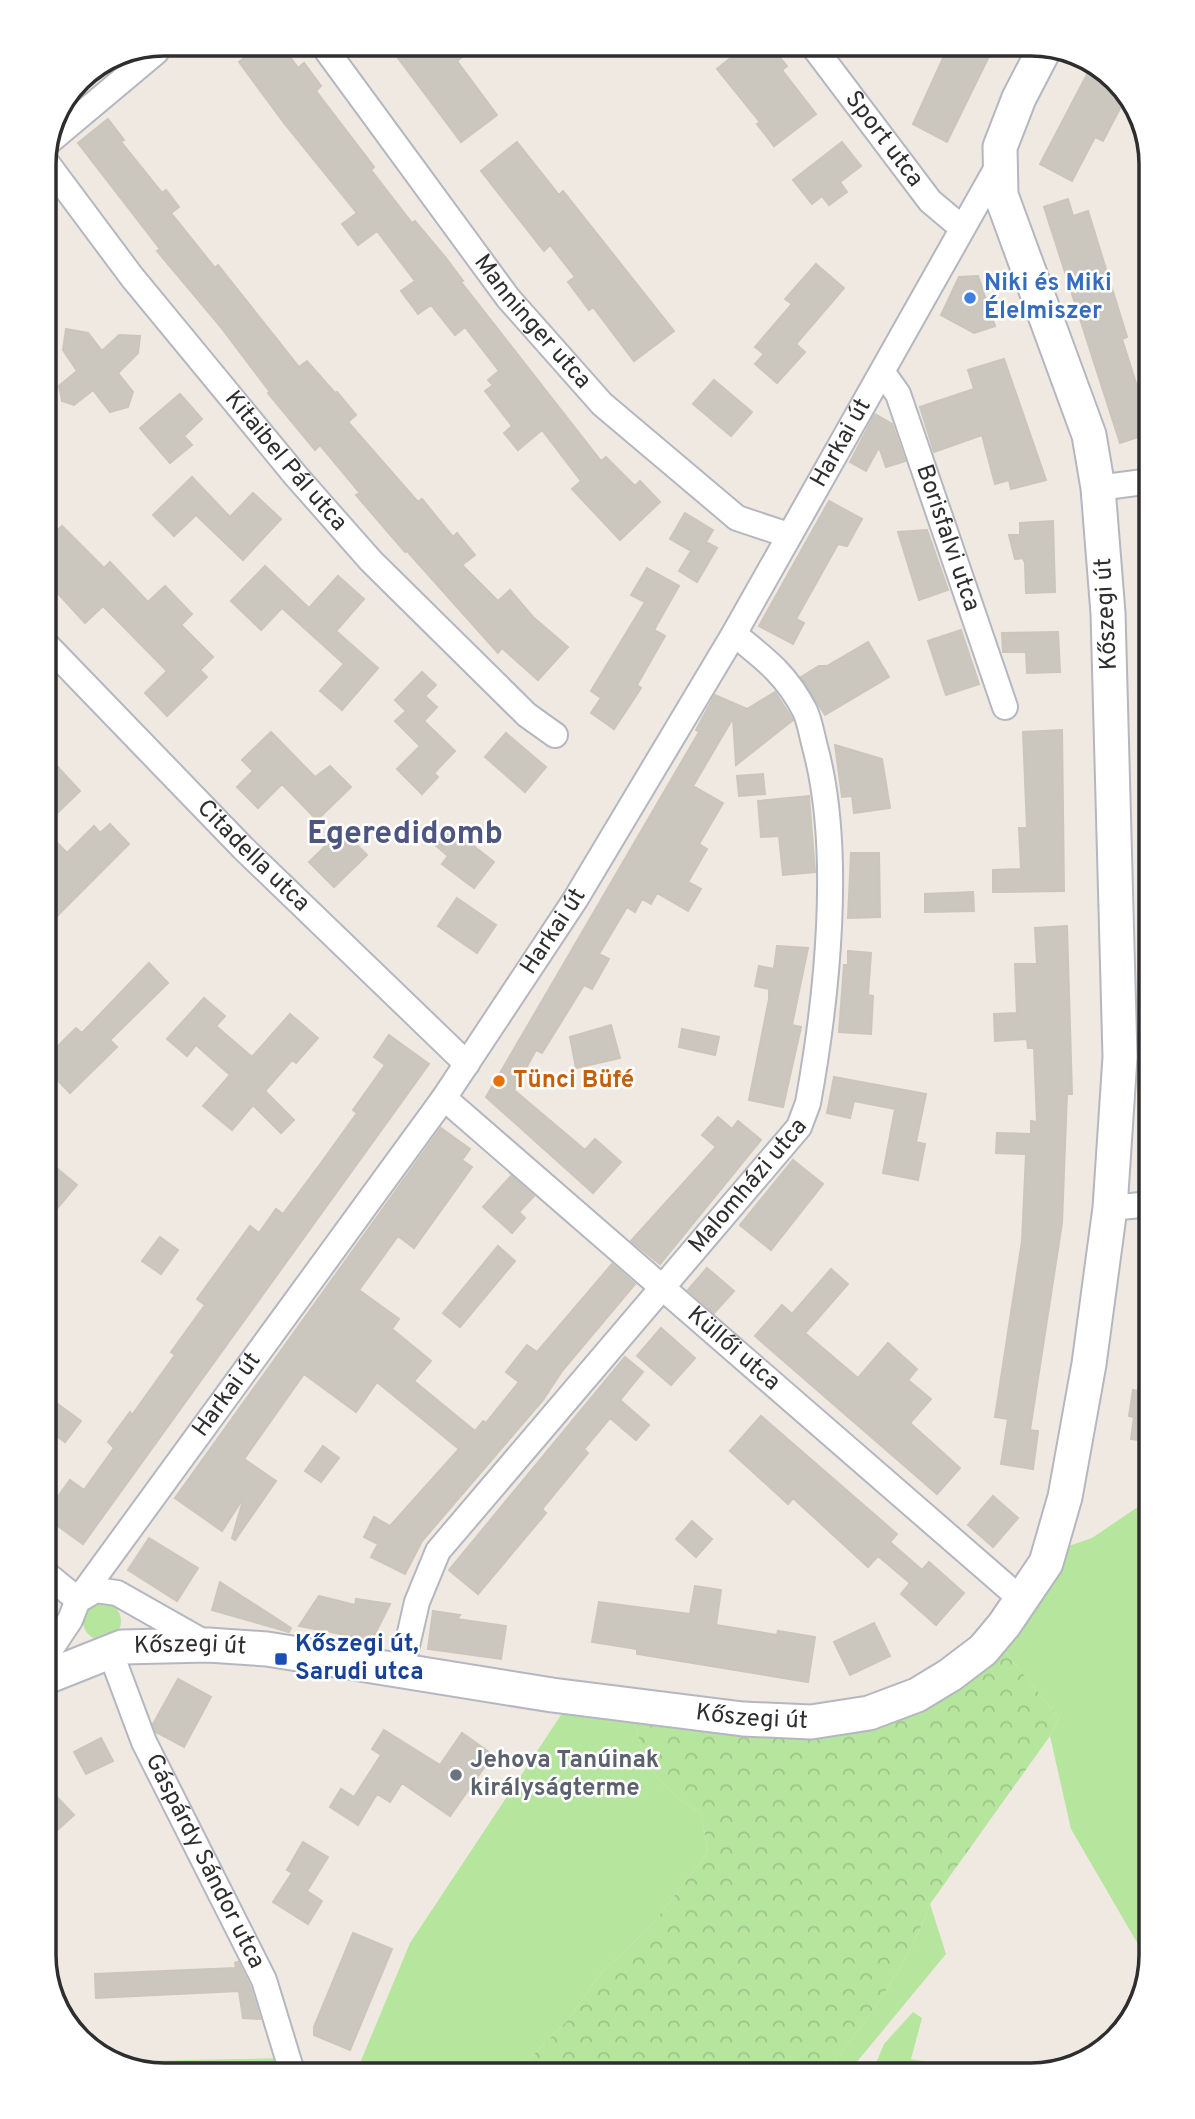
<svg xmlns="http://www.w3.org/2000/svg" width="1195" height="2119" viewBox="0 0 1195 2119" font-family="Overpass,sans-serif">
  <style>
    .green { fill: #b6e59e }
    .forest { fill: url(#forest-crowns) }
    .building { fill: #cbc7bf; stroke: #cbc5ba; stroke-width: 2 }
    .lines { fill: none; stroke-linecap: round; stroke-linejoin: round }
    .street-casing { stroke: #b4b7c1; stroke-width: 28 }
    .secondary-casing { stroke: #b4b7c1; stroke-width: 37 }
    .street { stroke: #fff; stroke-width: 24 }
    .secondary { stroke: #fff; stroke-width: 33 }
    .shop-dot { fill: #3f7fe0; stroke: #fff; stroke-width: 2.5 }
    .food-dot { fill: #e8710a; stroke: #fff; stroke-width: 2.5 }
    .transit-dot { fill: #1a4fb4; stroke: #fff; stroke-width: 2.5 }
    .worship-dot { fill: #6b7280; stroke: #fff; stroke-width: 2.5 }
    .labels { text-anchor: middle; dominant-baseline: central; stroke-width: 5; stroke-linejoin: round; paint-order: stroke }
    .street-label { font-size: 24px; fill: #2e2e2e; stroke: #fff }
    .shop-label { font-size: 24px; font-weight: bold; fill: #366cbe; stroke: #fff; text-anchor: start }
    .food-label { font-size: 24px; font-weight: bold; fill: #c56008; stroke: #fff; text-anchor: start }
    .transit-label { font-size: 24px; font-weight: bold; fill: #164399; stroke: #fff; text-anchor: start }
    .worship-label { font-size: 24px; font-weight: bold; fill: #5b616d; stroke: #fff; text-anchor: start }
    .district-label { font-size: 32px; font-weight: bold; fill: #4d5680; stroke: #fff }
    .rim { fill: none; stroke: #2e2e2e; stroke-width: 3.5 }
  </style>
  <defs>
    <pattern id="forest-crowns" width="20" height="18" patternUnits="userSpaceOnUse" patternTransform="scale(1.75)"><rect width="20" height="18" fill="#b6e59e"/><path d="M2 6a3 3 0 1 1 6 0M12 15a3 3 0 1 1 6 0" fill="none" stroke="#9dc588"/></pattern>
  </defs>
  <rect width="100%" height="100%" fill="#efe9e1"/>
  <path class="green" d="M1151 1498V1955L1149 1963 1071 1829 1050 1736 1059 1718 1003 1649 1066 1547 1092 1538Z
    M83 1621a19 19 0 1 1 38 0a19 19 0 1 1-38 0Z
    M567 1706 633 1716C645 1768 656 1785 701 1813L708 1852 651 1926 602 1972 567 2021 513 2075H355L410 1943Z
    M930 1904 946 1954 846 2075H823C865 2023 907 1968 930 1904Z
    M913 2012 922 2018 911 2059 928 2062 939 2075H871L884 2044Z
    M291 2058 310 2075H157L130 2066 134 2061Z"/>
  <path class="forest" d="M1003 1649 1059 1718 1050 1736 930 1904C907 1968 865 2023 823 2075H513L567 2021 602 1972 651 1926 708 1852 701 1813C656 1785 645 1768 633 1716L855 1731C923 1716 951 1694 1003 1649Z"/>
  <path class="building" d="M995 44 947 142 913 124 949 45Z
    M744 47H771L787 66 782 70 816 114 774 146 757 124 760 122 717 69Z
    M472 49 457 61 497 115 461 142 392 50Z
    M286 51 298 68 304 63 321 86 316 91 374 167 371 170 412 223 415 221 446 258 463 281 461 282 601 461 606 457 635 486 640 481 660 502 620 540 572 489 581 481 542 430 518 450 504 433 512 426 485 391 493 385 488 380 499 371 465 327 455 335 431 305 418 314 401 291 415 281 377 231 358 245 342 224 357 213 284 123 239 62 252 52Z
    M1093 63 1126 97 1103 141 1095 137 1072 181 1040 164Z
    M108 119 124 140 121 142 162 193 166 190 179 207 171 213 215 268 218 265 299 367 307 361 335 393 337 392 356 415 348 422 418 502 422 499 453 537 457 533 475 555 462 565 498 601 510 590 533 617 568 647 538 680 502 648 498 653 407 551 405 552 356 495 360 493 320 445 315 450 268 393 270 392 220 326 157 251 160 249 78 143Z
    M517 142 559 195 563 191 674 331 634 361 593 307 589 310 568 282 575 277 550 245 544 251 481 171Z
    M842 142 861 166 840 182 847 192 829 205 822 196 812 204 793 180Z
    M1068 199 1073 216 1088 211 1127 337 1122 339 1141 399 1151 395V433L1120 443 1044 207Z
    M816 264 844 288 796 344 805 352 777 383 755 364 764 354 755 347 792 304 785 299Z
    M978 276 995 326 974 333 941 315 959 277Z
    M66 329 88 333 102 351 119 335 140 336 138 353 118 373 133 392 128 407 110 412 93 390 74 405 62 401 59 386 77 371 63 350Z
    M1004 359 1046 480 1011 489 1009 480 995 484 982 435 934 452 920 407 974 389 968 370Z
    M714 380 752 412 731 436 693 404Z
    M180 394 202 419 184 436 192 445 170 463 140 428Z
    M875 414 892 424 905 461 886 467 879 447 866 471 850 462Z
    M192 477 230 517 253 493 281 519 243 560 196 515 174 536 153 515Z
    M829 501 862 519 847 546 838 544 796 619 804 623 793 644 759 626Z
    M685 513 713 530 706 542 717 548 697 582 679 571 691 551 670 539Z
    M1053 521 1055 592 1026 593 1025 563 1023 558 1015 559 1009 535H1020V523Z
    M62 526 104 568 110 562 148 602 165 586 192 614 181 625 213 657 200 670 207 677 167 716 145 693 167 671 103 606 85 623 44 578V544Z
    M927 530 948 590 919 600 898 532Z
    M265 566 309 608 338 576 364 599 336 631 378 668 342 710 320 691 344 664 282 608 261 630 231 601Z
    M647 568 679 586 654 630 665 636 637 685 641 688 614 729 591 713 601 698 591 691 645 602 631 595Z
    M961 630 979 684 946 695 928 641Z
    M1058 632 1060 672 1027 673 1026 652H1003L1002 633Z
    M868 642 889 677 825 715 801 677 819 666H827Z
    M422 672 436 685 425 696 437 707 424 721 455 751 434 773 438 777 422 794 397 769 420 746 395 721 406 711 395 700Z
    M775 692 793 720 736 765 733 718 693 786 723 803 699 844 707 849 688 882 701 889 688 911 657 893 651 904 642 899 635 912 627 907 599 954 609 959 592 989 584 985 542 1053 536 1050 514 1090 585 1150 595 1139 621 1162 593 1193 486 1097 699 732 696 730 715 695 747 709Z
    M1062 730 1064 891 993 892V870L1021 869 1019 828H1027L1023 732Z
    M271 732 315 777 330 766 351 787 317 820 282 784 258 808 237 787 253 771 242 760Z
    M506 733 546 767 525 792 485 757Z
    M835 745 882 759 890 808 854 813 852 796 842 797Z
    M54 763 80 791 44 826V773Z
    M763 774 765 794 739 796 737 776Z
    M809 796 815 872 783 875 779 836 761 837 758 801Z
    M110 824 129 844 55 918 44 907V900L57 887 44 873V829L67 853 94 826 100 833Z
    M448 826 494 862 474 888 442 864 448 856 434 844Z
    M342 830 367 855 334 887 309 862Z
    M851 853H879L880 917 848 918Z
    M973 892 974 911 925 912V894Z
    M457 898 496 925 477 953 438 926Z
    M1067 926 1072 1094H1067L1062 1223 1030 1430 1038 1431 1033 1469 1001 1464 1008 1419 995 1417 1022 1241 1026 1154 996 1153 997 1133 1031 1134V1121L1037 1122 1034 1048H1028L1027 1039 995 1041 994 1014 1017 1013 1015 964H1037L1035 928Z
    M777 946 808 948 792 1025 801 1027 783 1107 749 1100 769 999V989L755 986 759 966 774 969Z
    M848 951 871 953 868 995 873 996 871 1034 839 1032 844 965H848Z
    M149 963 168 983 110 1040 117 1047 70 1093 44 1066V1060L76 1028 82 1033Z
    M204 998 225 1016 216 1026 252 1057 290 1014 318 1038 296 1063 292 1060 265 1091 294 1120 281 1133 253 1105 232 1130 203 1106 230 1075 196 1045 187 1056 167 1039Z
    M611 1025 620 1058 576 1068 570 1037Z
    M682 1029 719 1037 715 1055 679 1047Z
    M389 1035 429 1064 83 1544 44 1516 70 1480 84 1490 114 1448 108 1442 130 1412 132 1415 175 1355 171 1352 205 1305 197 1299 250 1226 259 1233 276 1209 283 1214 321 1163 357 1113 353 1110 385 1065 374 1057Z
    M834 1077 926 1094 916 1142 925 1144 918 1180 883 1173 895 1109 854 1101 850 1118 827 1113Z
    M718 1117 732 1129 738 1121 761 1140 660 1264 631 1241 716 1147 702 1135Z
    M441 1128 470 1149 462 1160 472 1167 414 1248 398 1236 359 1290 399 1319 392 1329 431 1361 414 1381 475 1431 483 1421 486 1423 519 1382 506 1372 527 1345 537 1352 612 1264 635 1284 562 1371 543 1400 422 1541 405 1574 371 1557 378 1544 364 1537 374 1517 390 1526 459 1449 377 1382 356 1412 304 1374 244 1459 276 1481 235 1540 232 1538 244 1497 222 1531 175 1498Z
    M793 1160 823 1184 771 1250 740 1225Z
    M54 1166 77 1185 44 1224V1179Z
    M511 1176 534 1196 519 1212 525 1218 512 1233 483 1207Z
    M160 1237 178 1250 161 1274 142 1261Z
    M498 1246 515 1261 460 1327 443 1313Z
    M707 1268 734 1291 714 1313 688 1290Z
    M831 1269 848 1284 805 1333 858 1378 888 1343 917 1369 908 1380 931 1399 910 1423 960 1468 937 1494 755 1336 782 1305 792 1314Z
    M661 1328 695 1358 671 1385 637 1356Z
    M625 1357 643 1372 620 1400 649 1425 636 1440 610 1418 584 1449 588 1453 542 1509 546 1513 478 1594 449 1570Z
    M1140 1375 1151 1376V1442L1131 1439 1134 1417 1129 1416 1133 1390 1138 1391Z
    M44 1394 81 1421 65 1442 44 1427Z
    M761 1416 897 1534 890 1542 922 1570 929 1562 964 1593 936 1625 901 1594 910 1583 878 1556 868 1567 793 1498 788 1504 730 1451Z
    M323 1446 339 1458 321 1482 305 1471Z
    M993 1496 1018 1518 993 1547 968 1525Z
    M692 1521 712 1539 696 1557 676 1539Z
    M149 1538 198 1568 177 1601 128 1570Z
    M220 1582 291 1628 289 1632 212 1610Z
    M695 1586 721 1590 716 1625 777 1635 778 1631 815 1637 808 1682 637 1654V1649L592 1642 599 1602 690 1614Z
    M319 1596 355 1605 356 1599 390 1604 372 1640 299 1626Z
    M433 1611 460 1615 457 1619 506 1626 501 1659 428 1649Z
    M874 1623 890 1656 850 1675 834 1642Z
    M178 1679 211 1697 184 1747 156 1732 153 1724Z
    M384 1730 440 1765 462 1733 493 1755 450 1816 402 1783 390 1802 377 1794 358 1825 330 1807 341 1789 354 1797 381 1755 372 1749Z
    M101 1738 113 1761 86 1774 74 1752Z
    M53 1793 74 1815 44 1842V1801Z
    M303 1842 328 1857 307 1891 322 1901 308 1924 273 1902 292 1873 287 1870Z
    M353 1933 392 1949 350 2050 314 2035V2027Z
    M238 1962 250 1986 260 2019 243 2018 239 1991 96 1998 95 1974 236 1968 235 1963Z"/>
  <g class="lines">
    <g class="street-casing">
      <g id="street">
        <path id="s1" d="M813 46 930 201 962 228"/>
        <path id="s2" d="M327 51 508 298 602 404 737 518 788 535"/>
        <path d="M51 140 156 52"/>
        <path id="s3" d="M44 159 132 277 296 476 371 561 527 715 555 735"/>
        <path id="s4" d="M883 373 898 394 1005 707"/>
        <path d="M1098 488 1151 481"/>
        <path id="s5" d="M44 642 243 848 467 1064"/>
        <path id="s6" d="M444 1098 1022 1600"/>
        <path d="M1110 1208 1151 1204"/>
        <path d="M44 1572 78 1600"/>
        <path d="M79 1600 96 1590 117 1593 207 1644"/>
        <path id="s7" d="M110 1651 144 1742 264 1980 293 2075"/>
        <path id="s8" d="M44 1659 70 1620 78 1600 444 1098 575 900 734 634 999 164"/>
        <path id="s9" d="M401 1672 417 1602 438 1551 799 1127 808 1103C827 998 843 850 815 747 812 736 810 722 805 711 786 674 765 659 734 634"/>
      </g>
    </g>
    <g class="secondary-casing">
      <g id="secondary">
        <path id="s10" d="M44 1678 122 1647 208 1645 267 1649 552 1695 743 1719 811 1722 869 1713 917 1695 950 1675 983 1650 1004 1625 1046 1563 1065 1497 1089 1364 1110 1208 1120 1057 1108 613 1098 488 1089 435 1001 195 1000 147 1019 98 1046 46"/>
      </g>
    </g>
    <use href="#street" class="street"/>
    <use href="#secondary" class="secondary"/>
  </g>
  <circle class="shop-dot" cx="970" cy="298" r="7"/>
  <circle class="food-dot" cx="499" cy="1081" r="7"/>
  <rect class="transit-dot" x="274" y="1652" width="14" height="14" rx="3.5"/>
  <circle class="worship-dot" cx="456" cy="1775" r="7"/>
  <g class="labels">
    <g class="street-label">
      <text stroke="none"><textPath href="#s1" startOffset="117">Sport utca</textPath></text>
      <text stroke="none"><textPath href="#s2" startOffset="340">Manninger utca</textPath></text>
      <text stroke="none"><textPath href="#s8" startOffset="1456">Harkai út</textPath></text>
      <text stroke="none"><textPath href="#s3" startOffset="387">Kitaibel Pál utca</textPath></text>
      <text stroke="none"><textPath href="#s4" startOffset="178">Borisfalvi utca</textPath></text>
      <text transform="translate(1107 614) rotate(-93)">Kőszegi út</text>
      <text stroke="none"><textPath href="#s5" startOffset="299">Citadella utca</textPath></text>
      <text stroke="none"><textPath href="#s8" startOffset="889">Harkai út</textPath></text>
      <text stroke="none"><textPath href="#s9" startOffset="606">Malomházi utca</textPath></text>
      <text stroke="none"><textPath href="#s6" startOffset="383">Küllői utca</textPath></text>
      <text stroke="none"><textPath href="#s8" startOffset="322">Harkai út</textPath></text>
      <text stroke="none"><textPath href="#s10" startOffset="152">Kőszegi út</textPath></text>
      <text stroke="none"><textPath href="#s10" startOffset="719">Kőszegi út</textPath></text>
      <text stroke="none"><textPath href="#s7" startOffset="231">Gáspárdy Sándor utca</textPath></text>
    </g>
    <g class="shop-label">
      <text x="984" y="284">Niki és Miki<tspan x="984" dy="28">Élelmiszer</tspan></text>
    </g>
    <g class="food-label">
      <text x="513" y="1081">Tünci Büfé</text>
    </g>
    <g class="transit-label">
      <text x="295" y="1645">Kőszegi út,<tspan x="295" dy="28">Sarudi utca</tspan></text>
    </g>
    <g class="worship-label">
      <text x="470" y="1761">Jehova Tanúinak<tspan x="470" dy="28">királyságterme</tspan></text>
    </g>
    <g class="district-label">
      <text x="405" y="835">Egeredidomb</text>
    </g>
  </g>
  <path d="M0 0H1195V2119H0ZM164 56H1031A108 108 0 0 1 1139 164V1955A108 108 0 0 1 1031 2063H164A108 108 0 0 1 56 1955V164A108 108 0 0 1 164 56Z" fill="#fff" fill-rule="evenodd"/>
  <path class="rim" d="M164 56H1031A108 108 0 0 1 1139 164V1955A108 108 0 0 1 1031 2063H164A108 108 0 0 1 56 1955V164A108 108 0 0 1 164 56Z"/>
</svg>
